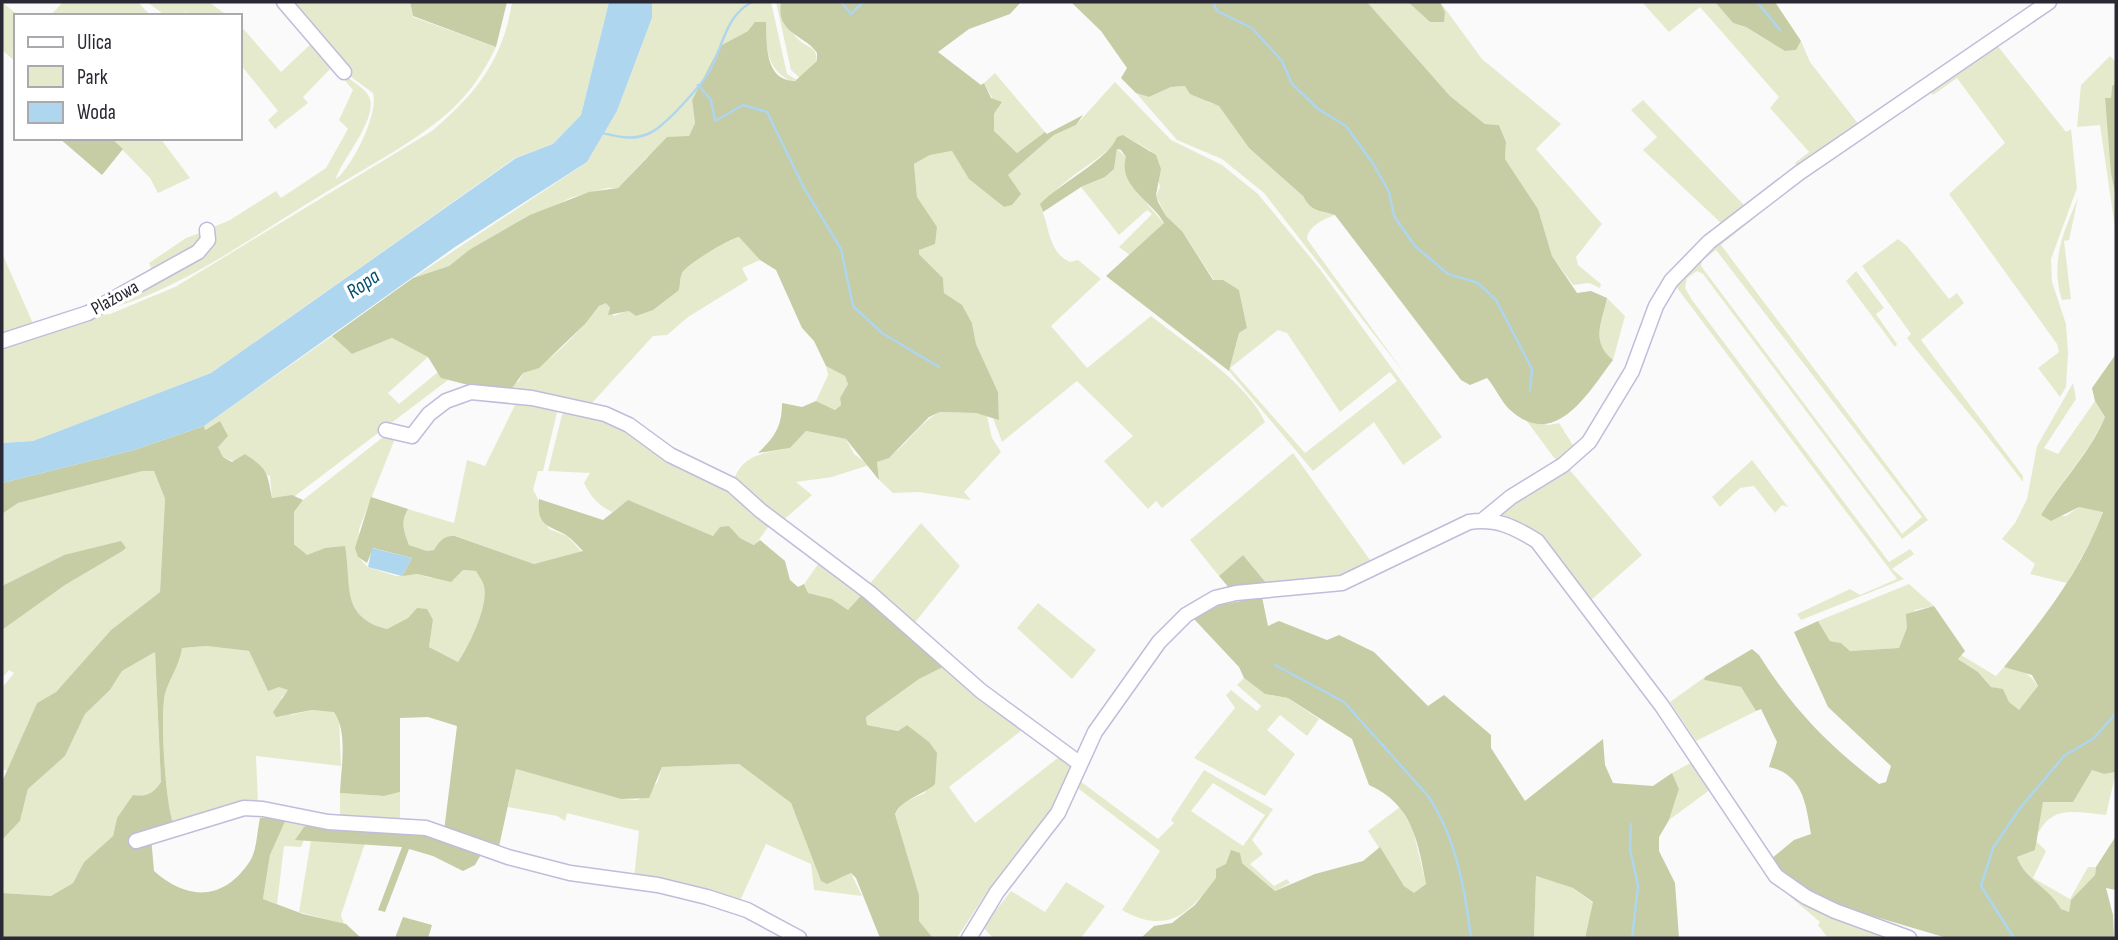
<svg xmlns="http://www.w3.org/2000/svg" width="2118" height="940" viewBox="0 0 2118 940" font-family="'Sofia Sans Condensed',sans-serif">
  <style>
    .green { fill: #e6eacd; fill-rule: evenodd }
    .forest { fill: #c6cca3 }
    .water { fill: #aed6ef }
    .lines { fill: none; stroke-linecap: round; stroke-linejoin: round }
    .stream { stroke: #aed6ef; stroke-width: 2.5 }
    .minor-casing { stroke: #c0bcdb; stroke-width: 17 }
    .minor { stroke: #fff; stroke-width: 14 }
    .labels { text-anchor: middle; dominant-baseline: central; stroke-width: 7; stroke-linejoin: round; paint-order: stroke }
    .street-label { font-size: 19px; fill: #292834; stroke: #fff }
    .water-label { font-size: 21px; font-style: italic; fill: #034e6f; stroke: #fff }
  </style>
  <rect width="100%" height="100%" fill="#fafafa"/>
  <path class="green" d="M2 2 19 16H16V62L2 50Z
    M63 2H138L151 16H65L62 13 50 16Z
    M147 2H209L228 16H191L186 12 182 16H166Z
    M286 2H410L413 17 496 47C484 72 470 93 449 112 412 144 365 168 323 194 253 236 182 290 102 311L198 255 209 229 230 220 276 191 281 198 326 168 348 129 339 120 353 90 341 76 343 73C350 81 363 86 368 95 382 115 339 163 336 179 352 167 379 114 373 93L347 74Z
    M512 2H609L581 115 553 144 515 158 211 373 33 441 2 443V344L91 316 110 314 175 287 432 131C476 94 503 60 512 2Z
    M652 2H771L787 74 797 80 790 81C765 67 767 48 766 22L756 23 748 31 720 46 692 100 695 123 689 136 647 157 618 188H607L570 198 469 250 449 266 413 278 587 162 617 111 652 18Z
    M776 2H781L780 11C785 20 792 35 800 41 810 49 816 46 817 61L800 78 791 70Z
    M1367 2H1408L1430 22H1443L1445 12 1441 3 1482 59 1561 124 1536 149 1602 224 1576 257 1578 265 1601 284 1600 288 1589 283 1573 285 1552 256 1538 209 1505 159 1506 142 1499 125 1485 124 1450 96Z
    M1642 2H1715L1733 23 1746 27 1785 51 1796 50 1801 41 1810 62 1860 126 1797 166 1795 163 1809 152 1770 108 1779 97 1700 7 1669 32Z
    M240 25 281 72 314 41 333 66 303 97 308 103 275 129 268 120 278 111 240 64Z
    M1996 44 2066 132 2071 129 2077 188 2051 259 2052 282 2066 324 2068 353 2066 387 2060 397 2038 368 2059 352 2057 344 1949 194 2005 143 1957 78 1933 95 1928 89Z
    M2110 56 2116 62V83L2112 86 2111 99H2105C2109 144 2116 190 2116 235L2100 125 2077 127 2081 85Z
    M995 73 1045 132 1017 153 993 131 994 114 998 109 984 83Z
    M1115 82 1171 140 1222 165 1258 194 1319 268 1442 437 1403 465 1374 422 1313 471 1229 371 1239 333 1247 328 1239 290 1214 280 1182 231 1166 216 1156 196 1160 187 1151 151 1123 135C1100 163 1062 176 1041 208 1050 227 1048 252 1070 262L1078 260 1101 279 1051 326 1087 368 1151 316C1186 344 1247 382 1265 422L1162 508 1156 501 1148 509 1104 461 1133 436 1077 381 1002 442 993 418 999 419 998 392 976 344 972 323 961 305 944 293 943 278 919 254V250L936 227 917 197 914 164 930 155 952 151 970 179 1004 207 1012 205 1020 194 1008 175 1054 135 1076 125ZM1278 330 1287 333 1340 412 1390 372 1397 381 1305 453 1230 368Z
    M1185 86 1210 103 1219 105 1249 148 1303 196C1312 213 1319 210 1335 215 1324 219 1308 226 1307 239L1405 374 1264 193 1222 159 1177 140 1136 93 1149 97 1171 87Z
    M1643 100 1745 206 1721 223 1643 150 1657 137 1631 110Z
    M111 138H160L190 178 158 193 150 178Z
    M1117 149 1126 157 1147 204 1164 223 1131 256 1119 247 1152 214 1147 210 1119 235 1081 187 1105 177 1114 169Z
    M2078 198 2069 240 2064 241 2071 299 2062 300C2050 263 2063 232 2078 198Z
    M1754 210 1758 215 1721 245 1928 520 1902 539 1703 274 1697 271 1687 278 1685 288 1692 300 1889 562 1910 549 1914 554 1892 569 1904 579 1801 620 1797 614 1850 589 1860 595 1897 579 1674 284ZM1716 250 1922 517 1902 534 1701 266 1702 261Z
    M205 231 206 240 153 272 149 263 186 238Z
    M740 237 760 260 742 268 748 280 688 317 667 335 653 336 592 403 502 390 519 381 523 373C547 365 566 344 583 326 591 317 595 307 606 302L614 316 679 290C680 285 680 278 682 273 687 264 729 239 740 237Z
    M1898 239 1907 246 1949 299 1957 293 1964 303 1921 340 2023 476V482C1986 432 1945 386 1907 338L1911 334 1862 266Z
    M2 253 35 328 2 337Z
    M1856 271 1884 308 1876 314 1897 344 1895 347 1846 281Z
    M1607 298 1625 316 1613 360C1590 341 1602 323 1607 298Z
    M332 336 352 354 392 338 428 357 388 393 399 404 438 372 448 380 295 496 272 498 270 476 223 457 218 447 221 421 204 430V426Z
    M826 366 846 376 848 384 840 398 841 405 835 410 816 401 828 375Z
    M2073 383 2076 399 2044 448 2058 454 2095 401 2105 417C2091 450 2060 482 2041 515L2066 516 2079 507 2103 511 2094 535 2067 583 2030 574 2035 564 2002 539 2015 523 2027 499 2037 446Z
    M518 399 558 408 543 471H538L533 490C541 501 541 516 549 529L567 536 583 553 534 564 456 536C444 535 439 541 434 550L427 551 409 545C404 531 400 523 408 509L454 523 467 460 485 466Z
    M567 411 601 417 732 489 771 523 755 545 740 538 729 526 713 536 628 501 612 512C598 505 591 497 584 483L590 473 548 471 562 415Z
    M940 412 976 413 987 416 992 438 1001 452 964 492 971 500 919 492 893 493 879 480 877 462C904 454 915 424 940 412Z
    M1526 420 1549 425 1559 423 1576 450 1558 463Z
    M806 431 846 439 854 454 869 465 832 477 796 482 812 495 780 523 734 479C744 453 766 453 790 448Z
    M387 434 396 436 359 529 358 557 368 567 396 576 417 574 431 578 463 570 476 571C479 575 483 581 485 586 490 609 470 643 458 662L429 647 433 620 417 608 408 618 387 629C344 618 350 592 346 554L325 548 307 556 294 543V512L303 500Z
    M1293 453 1370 560C1348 580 1295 582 1267 584L1243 555 1219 576 1190 540Z
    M1752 460 1788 507 1782 505 1775 513 1754 486 1740 488 1720 507 1712 497Z
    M1568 468 1642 555 1590 601 1534 531 1501 514Z
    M143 471H154L165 499 160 592 111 630 56 692 37 703 8 771 2 769V688L14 673 9 670 2 678V630L65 585 121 552 64 555 2 586V514L18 503Z
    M921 523 960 566 913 625 867 587Z
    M821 560 865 591 848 610 832 599 808 593 804 584Z
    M1909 584 1934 606 1915 610 1899 648 1850 651 1841 643 1830 641 1818 621Z
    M1038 603 1096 650 1072 679 1017 628Z
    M207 646 249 651 263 679 289 690 281 698 291 715 312 710 334 711 339 718 341 766 256 756 258 805 174 826C165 802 161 726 164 700 166 681 179 669 182 648Z
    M155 652 161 782 154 793 117 818 113 836 84 862 73 883 51 896 2 893V840L20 821 28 789 65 756 85 714 110 690 122 671Z
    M1961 655 1996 676 2004 667C2020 670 2030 672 2038 687L2018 711 2009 702 2003 690 1991 687 1978 672 1957 658Z
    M947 665 1026 727 949 787 975 823 1059 757 1071 767 1056 804 987 892 957 938H933L919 921V895L895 814 904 802 925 793C944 752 937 752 907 725L898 731 867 725 866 716 919 679Z
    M1705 677 1704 680 1741 687 1756 711 1696 741 1670 702Z
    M1244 678 1265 694 1288 698 1319 719 1307 736 1280 715 1267 730 1295 754 1265 796 1194 758 1235 708 1226 695 1231 690 1257 711 1261 706 1237 685Z
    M1694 761 1711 789 1669 820 1679 789 1672 773Z
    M739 764 791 803 821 881 836 880 851 873 862 896 814 890 811 864 766 844 739 903 634 878 639 831 567 813 565 821 557 816 508 807 516 769 621 799 638 800 657 783 662 767Z
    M1204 770 1273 809 1252 840 1263 854 1250 864 1274 886 1287 879 1290 883 1275 891 1242 863 1226 865C1196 904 1175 940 1122 910L1160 851 1075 786 1080 781 1158 839 1174 823 1171 820ZM1213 783 1265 815 1243 846 1191 811Z
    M2093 770 2104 774 2116 772 2106 815C2072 812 2050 804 2035 840L2046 851 2033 878 2070 899 2088 867H2096L2095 875 2075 897 2069 912 2061 909C2050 888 2025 880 2017 857L2035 850 2043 801Z
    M400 792V824L340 819V793L384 796Z
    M1400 807 1413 830 1426 884 1414 894 1404 886 1368 831Z
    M288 815 315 823 296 840H304L301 847 284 846 277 904 263 899 270 855Z
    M311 840 365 843 341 915 344 924 299 912Z
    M1536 876 1573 888 1593 903 1585 938H1534Z
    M1066 882 1105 906 1081 938H993L983 927 1011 891 1045 912Z
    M1787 894 1834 919 1891 938H1828L1818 925 1820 922Z"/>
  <path class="forest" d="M410 2H507L496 47 413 16Z
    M781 2H1021L1010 14 969 29 938 52 981 85 984 83 991 98 1002 102 994 114V131L1017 153 1045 132 1047 134 1083 115 1076 125 1054 135 1008 175 1021 194 1012 205 1004 207 969 179 952 151 930 155 914 164 917 197 937 227 935 244 919 250V254L943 278 944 293 962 305 972 323 976 344 998 392 999 420 976 413 940 412 929 417 889 458 877 462 879 480 846 439 806 431 790 448 758 453C775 437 782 426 782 403L802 407 816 401 835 410 841 405 840 398 848 384 845 376 826 366 814 341 802 328 776 270 760 260 739 237C729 239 687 264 682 273 680 278 680 285 679 290L653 310 636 316 629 311 608 315 610 308 606 303 599 306 585 324 539 368 523 373 512 388 476 387 441 378 428 357 392 338 352 354 332 336 413 278 449 266 469 250 530 215 589 192 618 188 667 137 689 136 695 123 692 100 720 46 748 31 755 22H766C767 43 764 81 795 81L817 61V53C806 35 775 34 781 2Z
    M1071 2H1367L1450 96 1485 124 1499 125 1506 142 1505 159 1538 209 1552 256 1577 293 1591 291 1607 298C1602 323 1590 341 1613 360 1588 393 1555 452 1509 409 1501 401 1495 387 1487 378L1470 385 1461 380 1335 215C1320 210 1312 213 1303 196L1249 148 1219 106 1190 94 1185 86 1171 87 1149 97 1136 93 1121 78 1127 68 1101 31Z
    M1408 2H1440L1445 12 1444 22H1430Z
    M1715 2H1775L1801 41 1796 50 1785 51 1746 27 1733 23Z
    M2116 83V198L2111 173 2105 98H2111L2112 86Z
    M1123 135 1156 155 1161 169 1156 195 1158 202 1166 216 1182 231 1213 280H1223L1239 290 1247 328 1239 333 1229 371 1106 276 1164 223C1153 202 1117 186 1126 157L1121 150 1117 149 1114 169 1105 177 1081 187 1043 212 1040 204C1059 184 1109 159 1117 137Z
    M59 138H111L123 149 102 175Z
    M2116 354V772L2104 774 2092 770 2073 802H2043L2035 850 2017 857C2025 880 2050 888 2061 909L2069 912 2071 900 2095 875 2096 867 2116 836V890L2106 888 2113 915 2114 938H1947L1832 904 1801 886 1779 869 1771 859 1794 840 1811 834C1806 804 1803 774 1769 767L1777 742 1761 709 1756 711 1741 687 1704 680 1705 677 1752 649 1759 655C1793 709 1828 745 1879 784L1886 782 1891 766 1828 707 1794 632 1818 621 1830 641 1841 643 1850 651 1899 648 1907 628 1906 614 1934 606 1965 651 1958 659 1978 672 1991 687 2003 689 2009 702 2019 710 2038 686 2032 675 2004 667C2043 619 2081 571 2103 512L2079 507 2051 521 2041 515C2060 483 2092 450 2105 417L2095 401 2092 388Z
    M220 421 228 436 218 447 223 457 232 462 245 454C268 469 267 472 272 498L292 495 303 500 294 512V544L307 555 325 548 345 546C352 586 340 617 387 629L408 618 417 608 427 609 433 620 429 647 458 662C469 646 489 606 484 586 483 581 478 575 476 571L463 570 451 582 417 574 402 576 412 558 373 548 367 563 358 557 355 548 371 497 408 509C400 523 404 531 409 545L427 551 434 550C439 541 444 535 455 536L534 564 583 551C578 546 572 539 566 535 546 524 537 526 539 499L603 520 628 500 713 536 720 527 729 526 740 538 754 545 760 540 785 561 790 580 798 587 804 584 808 593 832 599 848 610 865 591 947 665 919 679 866 717 867 725 898 731 907 725 929 742 937 753 935 784C922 796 903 798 895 814L919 895V921L933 938H880L856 878 851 873 827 884 821 881 791 803 739 764 662 767 649 798 621 799 516 769 498 851 444 831 457 726 428 717 400 718V792L384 796 340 793C341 769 348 731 334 712L312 710 276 717 273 712 288 690 279 687 268 691 249 651 207 646 182 648C179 669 166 682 164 700 161 726 165 802 174 826L151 837 154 871C188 901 224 901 250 861 257 850 257 831 260 818L288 815 270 855 263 899 303 914 346 924 361 938H2V893L51 896 73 883 84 862 113 836 117 818 133 795C147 797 153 794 161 782L155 652 122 671 110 690 85 714 65 756 28 789 20 821 2 840V782L37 703 56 692 111 630 160 592 165 499 154 471H143L18 503 2 514V483L134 450 204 426 205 430Z
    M121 541 126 548 121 552 65 585 2 630V586L64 555Z
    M1243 555 1267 584 1230 589 1219 576Z
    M1262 597 1268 626 1279 621 1327 640 1339 635 1374 652 1428 706 1444 695 1491 735V748L1525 801 1603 739 1605 765 1613 783 1653 786 1672 773 1679 789 1669 820 1659 837V851L1675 883 1679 938H1585L1593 902 1573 888 1536 876 1534 938H1141L1154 926 1172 923 1195 905 1216 878V869L1226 864 1231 850 1240 853 1242 863 1275 891 1315 874 1363 861 1380 847 1404 886 1414 893 1426 884C1418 841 1412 804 1369 785L1352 739 1288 698 1265 694 1244 678 1239 667 1193 618 1220 605Z
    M315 823 427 832 483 851 475 865 463 871 433 856 409 849 385 912 378 910 402 847 295 840 304 827Z
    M403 917 432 925 428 938H395Z"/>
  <path class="water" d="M609 2H652V18L617 111 587 162 455 247 204 426 134 450 2 483V443L33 441 211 373 516 158 553 144 581 115Z
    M372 548 412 558 402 576 368 567Z"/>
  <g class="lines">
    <path class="stream" d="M841 2 851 14 863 2
      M1213 2 1217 11 1252 28 1282 61 1292 84 1318 109 1346 126 1374 165 1389 192 1394 216 1415 246 1448 274 1478 283 1496 300 1532 369 1530 391
      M1757 2 1780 30
      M698 85 711 100 715 121 743 105 767 112 804 188 841 249 853 306 882 333 939 367
      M602 133C619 137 633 141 650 133 665 126 702 85 710 70 723 47 725 16 752 2
      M1275 665 1344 702 1428 796C1456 837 1465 890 1471 938
      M1631 824 1630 849 1638 886 1632 938
      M2014 938 1981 886 1993 848 2020 808 2064 756 2094 738 2116 713"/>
    <g class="minor-casing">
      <path id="minor" d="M284 2 344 72
        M2 341 88 313 198 252 208 240 207 230
        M386 430 412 436 429 414 446 401 471 392 532 398 605 414 629 425 670 455 732 485 761 511 870 593 981 691 1079 763
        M1483 520 1511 497 1563 465 1589 442 1632 371 1656 306 1671 281 1709 242 1799 173 2049 2
        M136 841 244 808 263 809 328 822 426 828 508 857 570 873 658 885 707 897 747 910 799 938
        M969 938 997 892 1058 813 1095 732 1159 642 1186 615 1215 598 1236 593 1342 583 1469 522C1497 518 1514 527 1537 541L1662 706 1776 876 1806 897 1835 911 1909 938"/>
    </g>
    <use href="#minor" class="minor"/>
  </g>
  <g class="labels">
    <g class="street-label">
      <text transform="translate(115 298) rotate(-29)">Plażowa</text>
    </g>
    <g class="water-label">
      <text transform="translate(363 284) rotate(-35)">Ropa</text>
    </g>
  </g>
  <rect width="2118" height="940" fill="none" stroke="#292834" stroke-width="7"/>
  <rect x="14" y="14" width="228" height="126" fill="#ffffff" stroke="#a9a9ae" stroke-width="2"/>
  <rect x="28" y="37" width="35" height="10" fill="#ffffff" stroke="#a9a9ae" stroke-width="2"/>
  <text x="77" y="49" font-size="21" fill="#292834">Ulica</text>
  <rect x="28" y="66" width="35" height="21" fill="#e6eacd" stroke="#a9a9ae" stroke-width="2"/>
  <text x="77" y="84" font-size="21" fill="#292834">Park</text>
  <rect x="28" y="102" width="35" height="21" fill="#aed6ef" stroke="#a9a9ae" stroke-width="2"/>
  <text x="77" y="119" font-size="21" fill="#292834">Woda</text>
</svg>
